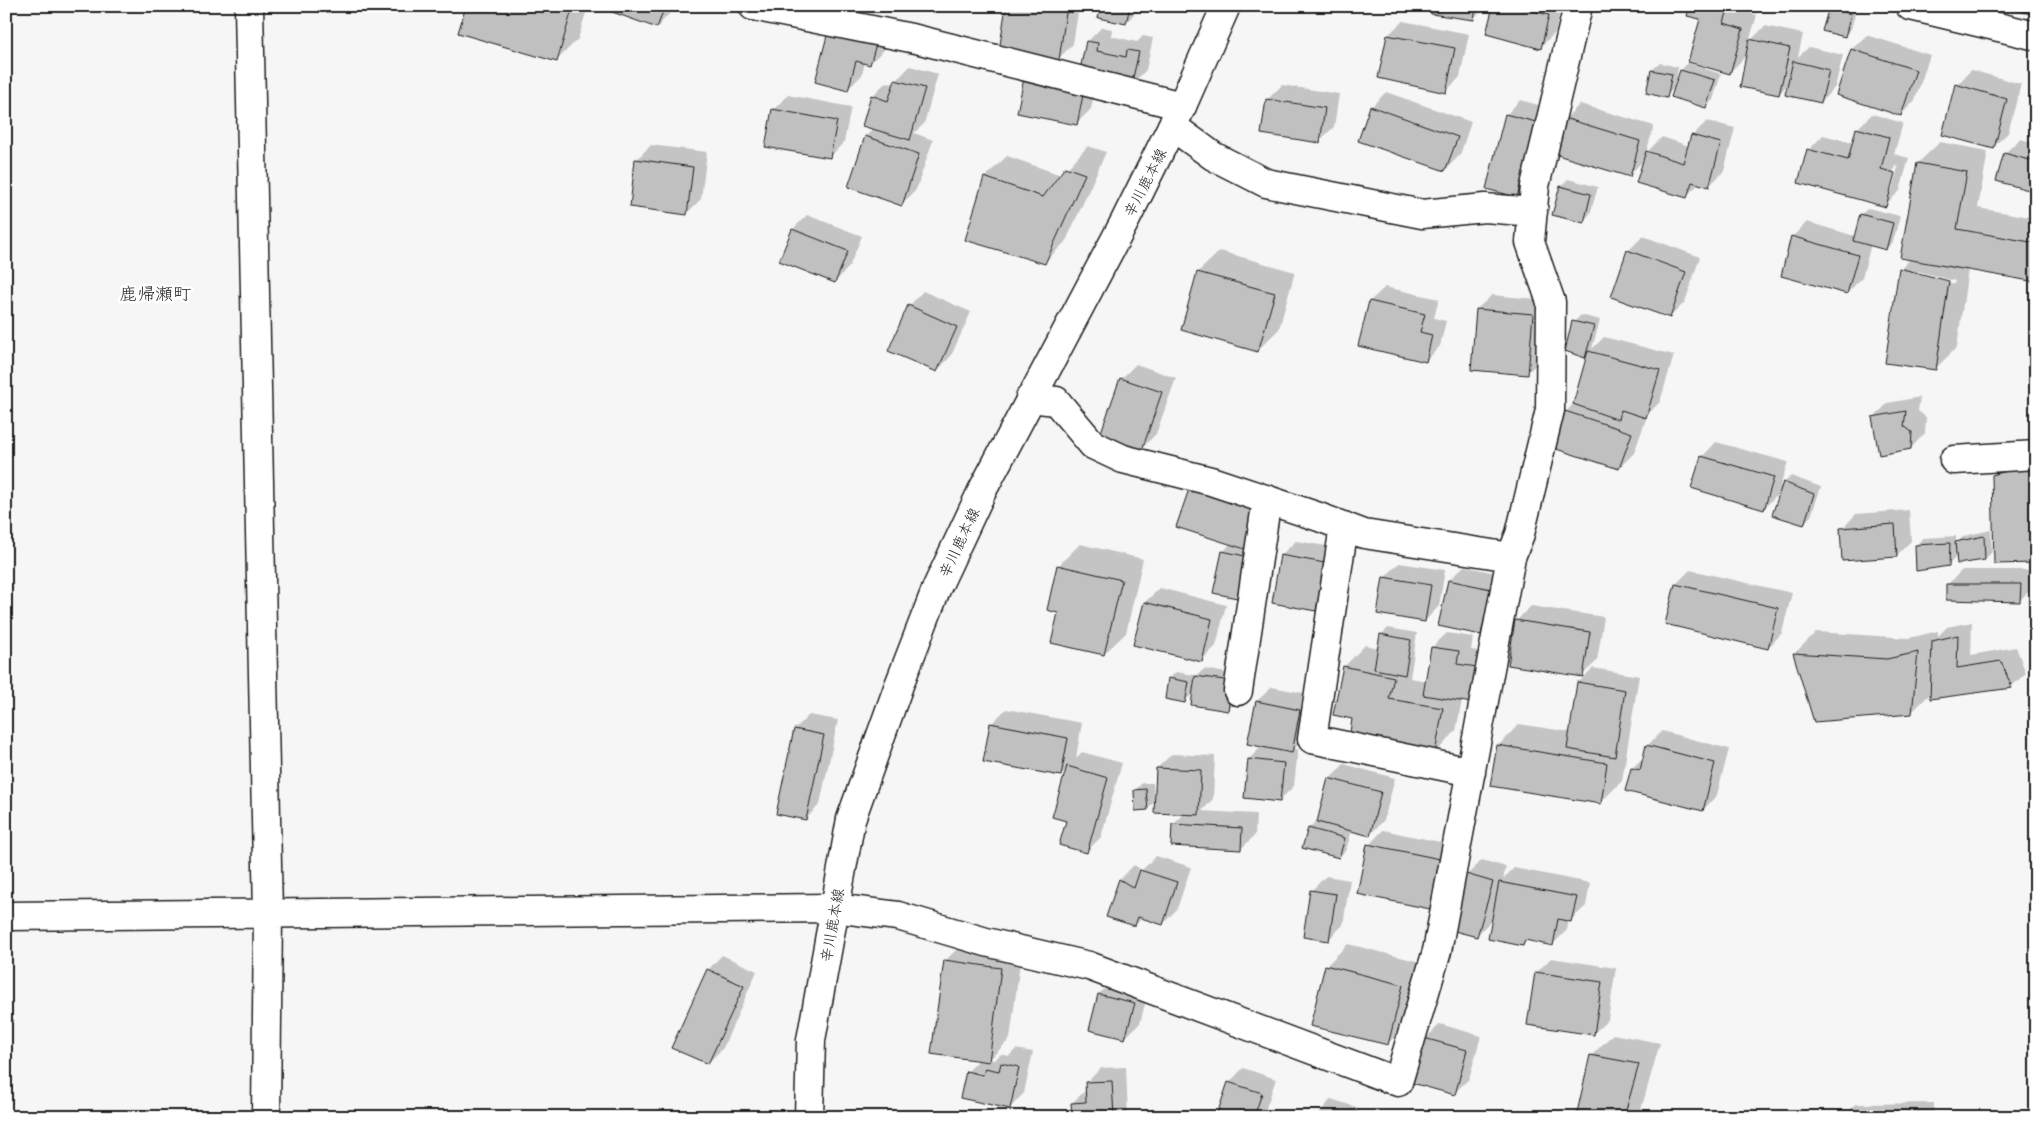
<svg xmlns="http://www.w3.org/2000/svg" width="2042" height="1123" viewBox="0 0 2042 1123" font-family="'Playpen Sans','Klee One',sans-serif">
  <style>
    .shadow { fill: #0003; fill-rule: evenodd }
    .lines { fill: none; stroke-linecap: round; stroke-linejoin: round }
    .stream { stroke: #727272; stroke-width: 10 }
    .building { fill: #c0c0c0; stroke: #1c1c1c }
    .street-casing { stroke: #1c1c1c; stroke-width: 31 }
    .secondary-casing { stroke: #1c1c1c; stroke-width: 31 }
    .street { stroke: #fff; stroke-width: 28 }
    .secondary { stroke: #fff; stroke-width: 28 }
    .labels { text-anchor: middle; dominant-baseline: central; stroke-width: 5; stroke-linejoin: round; paint-order: stroke }
    .street-label { font-size: 15px; fill: #1c1c1c; stroke: #fff }
    .quarter-label { font-size: 18px; fill: #1c1c1c; stroke: #fff }
  </style>
  <rect width="100%" height="100%" fill="#f6f6f6"/>
  <filter id="ink" filterUnits="userSpaceOnUse"><feTurbulence type="fractalNoise" baseFrequency=".02" numOctaves="2"/><feDisplacementMap in="SourceGraphic" scale="10" xChannelSelector="R" yChannelSelector="G"/><feConvolveMatrix kernelMatrix="1 2 1 2 8 2 1 2 1" color-interpolation-filters="sRGB"/></filter>
  <g filter="url(#ink)">
    <path class="shadow" d="M467 6H588L578 39 556 61Z
      M603 6H674L671 12 657 27Z
      M1008 6H1079L1073 44 1058 59Z
      M1103 6H1141L1126 23Z
      M1434 6H1486L1473 19Z
      M1495 6H1561L1555 33 1540 47Z
      M1691 6H1739L1738 9 1757 15 1749 42 1765 26 1803 34 1798 57 1809 47 1843 55 1835 87 1821 102 1788 84 1779 94 1747 55 1730 72 1701 19Z
      M1832 6 1857 7 1851 29 1844 36 1830 8Z
      M846 11 891 22 885 49 870 63 865 62 862 75 847 90 831 25Z
      M1403 21 1469 34 1460 77 1446 91 1380 77 1388 35Z
      M1102 27 1112 29 1111 36 1137 42 1143 36 1153 38 1146 70 1131 85 1097 78 1091 109 1077 123 1081 72 1087 42Z
      M1867 35 1930 55 1915 100 1901 115 1838 94 1852 49Z
      M1660 63 1678 67 1675 87 1666 96 1652 70Z
      M1688 63 1721 74 1713 100 1706 107 1681 70Z
      M910 66 938 74 924 124 914 133 933 140 916 190 902 204 866 136 874 128 872 96 886 82 895 84 896 81Z
      M1971 70 2021 84 2008 133 1993 147 1957 85Z
      M1282 85 1339 94 1334 127 1319 141 1267 100Z
      M1386 92 1471 122 1460 155 1445 170 1371 107Z
      M788 95 851 107 844 142 830 157 773 110Z
      M1520 100 1550 108 1531 181 1517 196 1506 115Z
      M1580 104 1654 126 1646 153 1662 137 1689 146 1692 136 1707 121 1735 128 1724 171 1709 186 1700 183 1686 196 1644 160 1629 175 1565 119Z
      M1872 114 1903 123 1894 154 1909 158 1900 191 1885 205 1809 150 1823 135 1854 143 1857 129ZM1895 166 1898 167 1892 190H1889Z
      M2020 139 2036 143V191L2005 153Z
      M1940 142 1988 151 1978 208 2036 218V281L1968 269 1957 347 1936 368 1901 269 1911 258 1918 163ZM1917 271 1955 281 1954 284 1917 274Z
      M651 145 707 152 701 199 687 213 637 159Z
      M1088 146 1106 152 1066 241 1045 262 966 239 985 177 1007 156 1061 175Z
      M1568 179 1598 187 1590 214 1583 221 1554 214 1561 186Z
      M1868 208 1900 216 1893 242 1886 249 1871 244 1862 278 1847 293 1792 237 1807 222 1855 236 1861 215Z
      M807 215 862 236 849 267 835 282 781 260 793 229Z
      M1643 236 1700 257 1685 302 1670 317 1628 251Z
      M1220 251 1295 272 1279 329 1258 350 1183 329 1198 272Z
      M1385 287 1439 299 1434 318 1446 321 1440 346 1426 361 1370 301Z
      M923 291 971 312 951 356 937 371 909 306Z
      M1492 295 1547 300 1542 359 1527 373 1477 309Z
      M1581 315 1600 320 1592 349 1604 337 1674 355 1660 402 1644 418 1646 419 1634 453 1619 468 1566 412 1574 403 1589 352 1585 356 1574 322Z
      M1136 364 1176 378 1156 434 1142 448 1121 379Z
      M1920 397 1918 411 1926 417 1925 433 1911 448 1873 418 1888 403Z
      M1716 442 1788 462 1780 486 1791 476 1821 487 1811 516 1804 523 1781 491 1763 509 1702 457Z
      M2036 454V561L1993 475 2008 461Z
      M1190 489 1271 496 1260 533 1245 548 1252 549 1244 590 1237 597 1223 552 1231 543Z
      M1909 510 1911 541 1897 555 1842 529 1856 514Z
      M1991 530 1992 552 1985 559 1957 556 1948 565 1916 545 1923 538 1956 536V543L1964 536Z
      M1296 541 1339 548 1330 595 1316 609 1281 555Z
      M1080 544 1143 559 1126 633 1104 654 1059 612 1058 566Z
      M1399 563 1445 570 1439 606 1425 621 1385 577Z
      M1464 566 1504 575 1495 619 1480 634 1440 625 1449 580Z
      M1690 570 1792 593 1782 633 1768 648 1676 584Z
      M1962 570H2035L2034 586 2020 600 1947 585Z
      M1160 588 1226 605 1216 646 1201 661 1145 602Z
      M1531 606 1604 617 1597 661 1582 675 1516 621Z
      M1972 622 1971 655 2016 647 2026 673 2011 687 1931 693 1912 712 1794 654 1816 632 1909 638 1938 631V636L1947 627Z
      M1388 628 1417 633 1410 678 1427 681 1432 647 1447 633 1473 637 1471 650 1491 653 1462 700 1456 731 1435 753 1354 718 1344 667 1365 645 1379 648 1381 635Z
      M1593 668 1639 676 1622 781 1601 802 1498 746 1519 724 1570 732 1578 683Z
      M1204 669 1239 675 1234 703 1227 710 1194 692 1185 701 1169 679 1176 672 1195 675 1194 678Z
      M1272 687 1314 695 1306 737 1294 749H1298L1294 786 1279 801 1249 759 1263 745 1257 701Z
      M1006 709 1082 723 1076 758 1082 752 1122 763 1101 837 1086 852 1067 820V769L1061 775 991 724Z
      M809 715 838 720 820 804 806 819 795 729Z
      M1662 731 1729 749 1717 795 1703 810 1632 768 1645 756 1647 746Z
      M1172 754 1215 756 1213 799 1202 811 1256 814 1255 835 1241 849 1173 825 1185 813 1156 800 1147 809 1135 790 1142 783H1153L1154 799H1156L1157 768Z
      M1344 764 1395 778 1384 820 1370 835 1352 830 1346 850 1339 857 1303 847 1309 828 1316 821 1318 822 1329 779Z
      M1383 830 1459 846 1449 894 1369 845Z
      M1156 856 1191 867 1177 909 1163 924 1143 917 1135 925 1120 879 1134 865 1142 870Z
      M1482 860 1506 867 1503 879 1514 868 1590 883 1586 906 1571 920H1569L1567 930 1552 945 1528 940 1523 945 1492 920 1476 936 1467 875Z
      M1326 876 1350 880 1343 925 1328 940 1311 891Z
      M967 939 1022 947 1010 1039 990 1059 994 1060 1001 1054 1009 1056 1016 1049 1033 1052 1024 1093 1010 1108 967 1072 979 1060 945 961ZM976 1072 990 1076 976 1075Z
      M1348 944 1424 963 1410 1022 1388 1043 1326 966Z
      M722 955 757 971 723 1048 708 1063V970Z
      M1551 958 1616 968 1608 1020 1593 1034 1536 973Z
      M1114 980 1149 989 1140 1023 1125 1038 1099 994Z
      M1440 1024 1481 1036 1469 1079 1454 1093 1425 1039Z
      M1613 1034 1660 1043 1639 1117H1577L1591 1056Z
      M1126 1067 1128 1117H1073L1072 1103 1087 1089V1082L1101 1068Z
      M1243 1068 1276 1079 1263 1117H1218L1229 1083Z
      M1331 1099 1359 1108 1356 1117H1316Z
      M1934 1103V1117H1843L1856 1104Z"/>
    <g class="lines">
      <path class="stream" d="M2015 6 2036 11"/>
    </g>
    <path class="building" d="M466 6H573L557 62 458 33Z
      M602 6H665L657 28 601 8Z
      M1006 6H1067L1059 60 999 51Z
      M1101 6H1130L1126 24 1098 18Z
      M1432 6H1476L1474 20 1431 14Z
      M1493 6H1513L1549 15 1541 49 1486 34Z
      M1690 6H1729L1724 23 1743 29 1730 74 1688 62 1700 19 1687 16Z
      M1829 7 1851 14 1845 37 1822 31Z
      M830 24 878 37 870 65 856 61 848 91 815 82Z
      M1387 35 1455 48 1446 93 1378 78Z
      M1749 39 1790 48 1779 95 1740 87Z
      M1086 41 1098 43 1097 51 1126 57 1127 50 1139 52 1131 86 1079 75Z
      M1851 49 1916 70 1901 116 1836 95Z
      M1793 61 1829 70 1821 103 1785 95Z
      M1651 70 1672 74 1667 98 1646 93Z
      M1680 70 1715 80 1706 108 1671 97Z
      M1024 78 1084 90 1077 125 1017 113Z
      M895 80 925 88 910 140 862 126 871 95 888 101Z
      M1955 84 2007 99 1994 149 1942 135Z
      M1266 99 1325 108 1320 143 1261 134Z
      M1370 106 1458 137 1445 171 1358 141Z
      M772 109 837 121 830 158 765 147Z
      M1505 114 1536 122 1517 197 1486 189Z
      M1564 118 1640 141 1630 177 1554 154Z
      M1856 128 1889 137 1881 169 1895 173 1886 207 1798 183 1807 149 1848 160Z
      M1691 135 1721 143 1709 187 1692 182 1687 198 1636 183 1646 151 1683 163Z
      M865 136 919 154 902 206 848 187Z
      M2004 153 2036 162V192L1996 181Z
      M635 159 693 167 687 215 630 207Z
      M1917 163 1967 172 1957 229 2036 243V282L1900 258Z
      M1065 167 1085 174 1045 264 965 240 984 177 1043 197Z
      M1560 186 1591 194 1584 223 1552 215Z
      M1860 214 1893 223 1886 250 1853 241Z
      M792 229 848 251 835 283 779 261Z
      M1791 236 1858 255 1847 294 1781 276Z
      M1627 250 1686 272 1670 318 1611 297Z
      M1899 268 1949 281 1936 370 1885 363Z
      M1197 272 1275 293 1258 352 1181 330Z
      M1369 301 1425 314 1420 332 1432 335 1426 362 1358 346Z
      M908 305 957 327 937 372 888 351Z
      M1476 309 1533 314 1528 375 1471 370Z
      M1572 321 1594 326 1585 358 1565 351Z
      M1588 351 1660 370 1646 418 1621 410 1619 420 1573 404Z
      M1120 378 1162 392 1142 450 1100 435Z
      M1565 411 1632 433 1619 469 1553 448Z
      M1906 411 1904 426 1912 432 1911 449 1879 455 1872 417Z
      M1701 456 1774 477 1764 510 1691 488Z
      M2030 465 2036 563 1994 564 1992 475Z
      M1783 482 1814 494 1804 525 1772 515Z
      M1189 489 1258 511 1245 549 1176 527Z
      M1895 524 1897 557 1842 561 1840 528Z
      M1984 536 1985 560 1957 564 1955 542Z
      M1950 543 1949 566 1916 571 1915 545Z
      M1222 551 1245 556 1237 598 1213 593Z
      M1280 555 1325 563 1316 611 1272 603Z
      M1057 565 1122 580 1104 655 1051 643 1058 613 1047 610Z
      M1383 577 1431 585 1425 622 1377 614Z
      M1448 580 1491 589 1481 635 1438 626Z
      M1675 584 1778 608 1768 649 1665 624Z
      M1946 584H2021L2020 602 1946 600Z
      M1144 602 1212 619 1202 662 1133 645Z
      M1515 620 1590 632 1583 677 1508 665Z
      M1380 634 1411 640 1405 675 1374 669Z
      M1958 635 1957 668 2001 661 2012 688 1930 699 1932 641Z
      M1431 647 1459 651 1457 664 1477 667 1472 703 1423 695Z
      M1918 652 1912 714 1814 722 1793 653 1887 659Z
      M1343 666 1394 677 1389 699 1443 708 1435 754 1349 739 1352 719 1333 715Z
      M1195 676 1232 681 1228 711 1191 705Z
      M1168 678 1189 682 1185 703 1165 699Z
      M1577 682 1625 690 1615 757 1567 749Z
      M1256 701 1300 710 1292 753 1247 744Z
      M990 723 1068 738 1061 776 983 762Z
      M794 729 824 735 806 820 776 814Z
      M1497 745 1607 763 1601 804 1490 786Z
      M1646 745 1715 763 1703 811 1625 791 1631 768 1640 770Z
      M1248 759 1284 763 1280 802 1244 798Z
      M1067 766 1108 778 1087 853 1059 845 1066 821 1052 817Z
      M1156 768 1201 770 1199 815 1154 813Z
      M1328 778 1381 792 1370 836 1317 822Z
      M1146 789 1148 810 1135 811 1134 790Z
      M1172 824 1242 828 1241 850 1171 846Z
      M1308 828 1345 838 1339 858 1302 848Z
      M1367 844 1445 860 1435 910 1357 894Z
      M1140 870 1177 882 1163 925 1138 917 1135 926 1106 917 1119 879 1134 888Z
      M1466 874 1493 882 1477 937 1451 930Z
      M1499 882 1577 897 1571 922 1558 919 1553 946 1525 940 1523 946 1488 939Z
      M1310 890 1336 894 1329 941 1303 937Z
      M944 960 1001 968 989 1062 931 1054Z
      M1325 965 1403 985 1388 1045 1310 1026Z
      M707 969 744 986 708 1064 671 1048Z
      M1535 972 1602 982 1594 1035 1527 1025Z
      M1098 994 1135 1003 1125 1039 1089 1030Z
      M1424 1038 1467 1050 1455 1095 1412 1083Z
      M1590 1055 1639 1064 1624 1117H1576Z
      M1001 1063 1019 1067 1010 1109 960 1098 966 1071 983 1075 985 1068 999 1071Z
      M1112 1081 1114 1117H1072L1071 1103 1086 1102 1085 1082Z
      M1228 1082 1262 1093 1254 1117H1216Z"/>
    <g class="lines">
      <g class="street-casing">
        <path id="street" d="M249 6 268 913 266 1117
          M753 6 916 39 1182 106
          M1910 6 2036 36
          M1172 126 1213 156 1266 183 1422 214 1485 208 1533 212
          M1030 398 1056 401 1093 445 1123 459 1211 481 1319 517 1364 534 1511 557
          M1954 460 2036 455
          M1344 526 1312 739 1471 772
          M1238 691 1267 499
          M6 916 834 908 898 916 986 942 1089 966 1398 1082 1437 951 1511 557 1520 534 1550 410 1551 302 1530 242 1535 186 1578 6"/>
      </g>
      <g class="secondary-casing">
        <path id="secondary" d="M809 1117 811 1040 851 819 899 685 937 587 982 491 1125 221 1182 106 1226 6"/>
      </g>
      <use href="#street" class="street"/>
      <use href="#secondary" class="secondary"/>
    </g>
  </g>
  <g class="labels">
    <g class="street-label">
      <text transform="translate(1144 182) rotate(-63)">辛川鹿本線</text>
      <text transform="translate(958 542) rotate(-65)">辛川鹿本線</text>
      <text transform="translate(831 925) rotate(-80)">辛川鹿本線</text>
    </g>
    <g class="quarter-label">
      <text x="155" y="292">鹿帰瀬町</text>
    </g>
  </g>
  <rect width="2042" height="1123" fill="none" stroke="#fff" stroke-width="25"/>
  <rect x="12" y="12" width="2017" height="1098" fill="none" stroke="#1c1c1c" stroke-width="2" filter="url(#ink)"/>
</svg>
